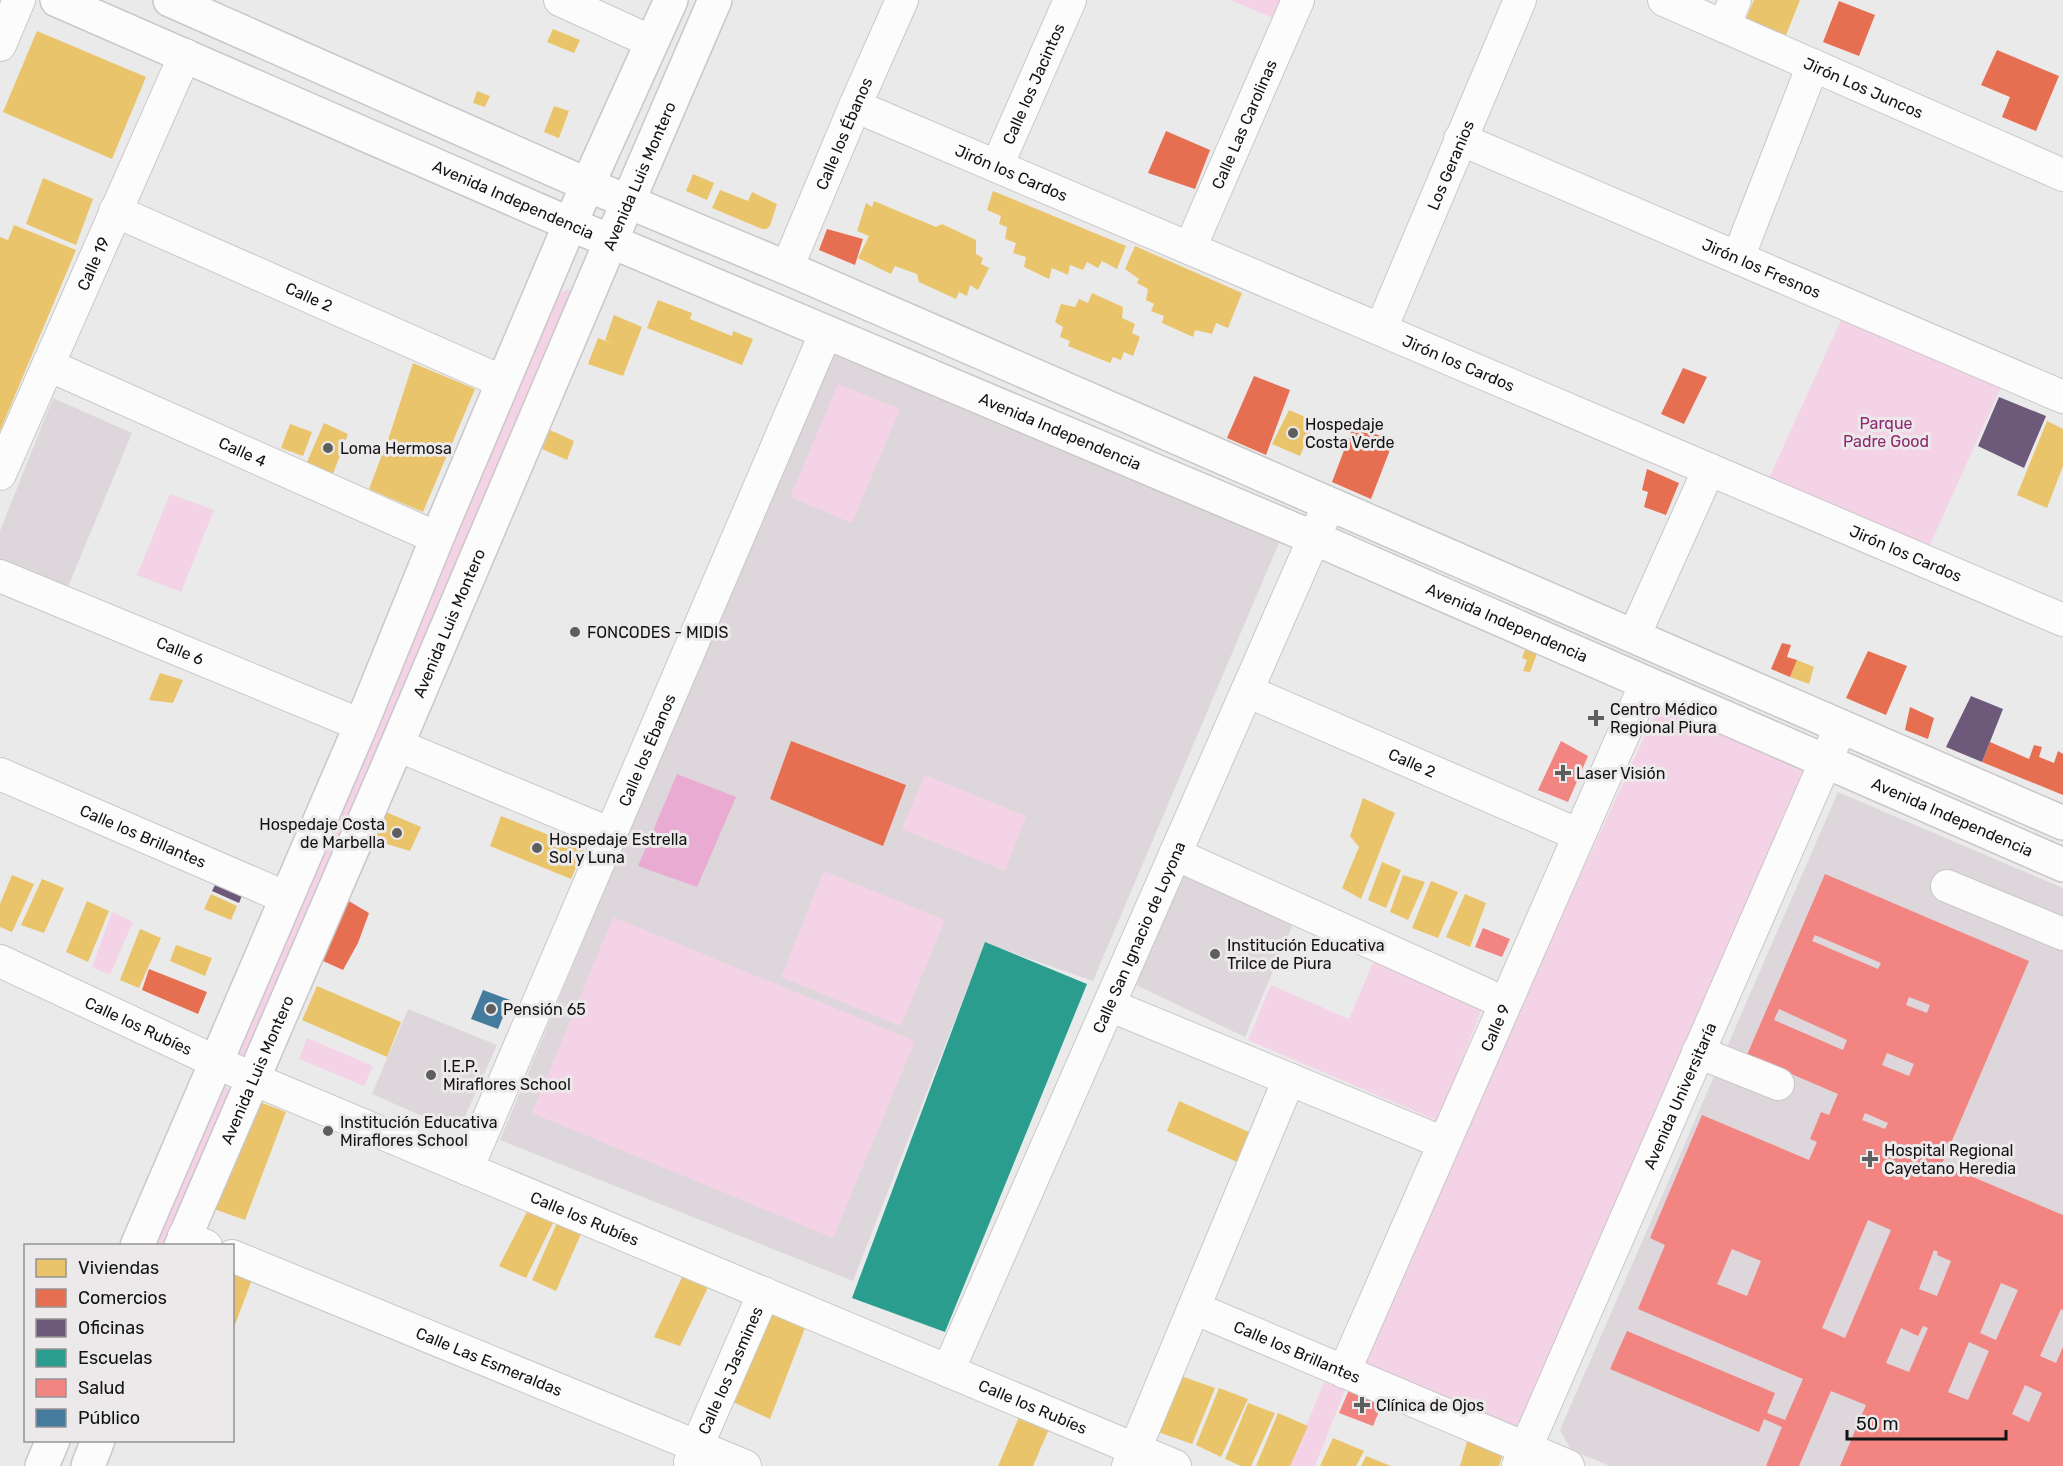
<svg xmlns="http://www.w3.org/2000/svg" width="2063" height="1466" viewBox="0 0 2063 1466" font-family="Rubik,sans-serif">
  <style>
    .built { fill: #ddd7db }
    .green { fill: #f4d3e7 }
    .water { fill: #e9abd2 }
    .homes { fill: #e9c46a }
    .shops { fill: #e76f51 }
    .offices { fill: #6d597a }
    .schools { fill: #2a9d8f }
    .health { fill: #f28482; fill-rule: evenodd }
    .public { fill: #457b9d }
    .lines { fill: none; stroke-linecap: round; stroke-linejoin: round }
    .minor-casing { stroke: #c9c7c8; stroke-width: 34 }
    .major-casing { stroke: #c9c7c8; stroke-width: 36 }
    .minor { stroke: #fcfcfc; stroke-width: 32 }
    .major { stroke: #fcfcfc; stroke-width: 33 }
    .poi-dot { fill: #5f5e5f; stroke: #ece9eb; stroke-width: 2 }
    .labels { text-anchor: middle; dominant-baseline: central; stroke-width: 6; stroke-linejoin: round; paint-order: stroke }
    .street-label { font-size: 16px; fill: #141313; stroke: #ece9eb }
    .park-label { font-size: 16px; fill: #8e296f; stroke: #ece9eb }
    .poi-label { font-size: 16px; fill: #141313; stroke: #ece9eb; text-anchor: start }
  </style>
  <rect width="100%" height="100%" fill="#ebeaeb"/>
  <path class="built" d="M834 342 1284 531 1093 981 985 943 853 1281 500 1140Z
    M53 398 132 433 67 589 0 560V531Z
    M1838 792 2063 888V1466H1610L1571 1450 1560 1430Z
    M1183 868 1294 922 1245 1037 1136 985Z
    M408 1009 497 1045 458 1132 372 1094Z"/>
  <path class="green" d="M1231 0H1286L1277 20Z
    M570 289 573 306 244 1063 231 1056 554 295Z
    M1842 318 2002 385 1929 547 1769 478Z
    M838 384 900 409 852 523 790 497Z
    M170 494 214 510 181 592 137 575Z
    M1662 698 1808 764 1515 1439 1356 1364Z
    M925 775 1026 816 1005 871 902 829Z
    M824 871 945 920 901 1026 781 977Z
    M112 912 133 922 110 975 92 967Z
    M613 917 915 1041 833 1238 532 1113Z
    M1375 958 1483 1006 1438 1121 1248 1040 1271 985 1349 1019Z
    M307 1038 373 1066 364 1086 299 1059Z
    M225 1083 229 1091 162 1245 144 1246Z
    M1324 1382 1345 1390 1315 1466H1290Z"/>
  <path class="water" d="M677 774 736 797 697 887 638 866Z"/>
  <path class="homes" d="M1754 0H1800L1786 35 1746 19Z
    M553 29 580 40 574 53 547 42Z
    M37 31 146 77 112 159 3 112Z
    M477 91 490 96 485 107 473 103Z
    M554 106 569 111 559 138 544 132Z
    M693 174 714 183 707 200 686 191Z
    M43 178 93 199 76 245 26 224Z
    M720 190 748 201 752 192 777 204 770 226 766 229H762L712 208Z
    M993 191 1126 246 1117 269 1102 261 1098 268 1087 262 1083 270 1070 265 1068 275 1052 268 1049 279 1024 267 1026 257 1013 253 1016 243 1005 239 1007 227 999 224 1001 216 987 210Z
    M874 201 936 227 942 224 976 240V254L983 258 981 264 989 268 978 290 970 285 967 296 959 292 956 299 919 282 917 274 895 266 891 274 858 258 869 236 857 231 866 203 872 207Z
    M14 225 76 250 0 431V237L8 240Z
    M1135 246 1242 293 1228 328 1216 323 1212 334 1195 330 1193 337 1162 323 1164 316 1151 311 1154 304 1146 300 1148 289 1137 283 1139 279 1125 269Z
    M1092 293 1123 307 1122 318 1135 324 1132 333 1140 337 1133 356 1124 352 1121 360 1113 357 1110 363 1068 346 1070 341 1060 337 1063 327 1055 322 1061 304 1075 307 1079 299 1088 303Z
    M658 300 692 313 690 319 732 336 733 331 753 339 742 365 647 328Z
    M614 315 642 327 623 376 588 364 598 338 614 344 605 340Z
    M413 363 475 389 423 512 369 489 390 434Z
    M1289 410 1315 421 1300 456 1272 444Z
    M2047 421 2063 429V466L2047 508 2017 495Z
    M324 423 348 434 333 474 307 462Z
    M290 424 312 432 303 456 281 448Z
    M550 430 574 441 567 460 542 449Z
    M1526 647 1538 651 1530 672 1523 671 1527 660 1522 658Z
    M1797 660 1814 667 1809 684 1790 677Z
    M160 673 183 680 173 703 149 700Z
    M1363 798 1395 813 1361 899 1342 888 1359 847 1350 836Z
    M386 812 421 827 410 851 374 840Z
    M501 816 584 849 571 879 490 846Z
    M1382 862 1401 870 1386 908 1368 900Z
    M12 875 34 884 12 932 0 927V904Z
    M1403 875 1425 882 1408 920 1390 912Z
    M42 879 64 888 44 933 21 925Z
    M1431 881 1458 892 1438 938 1412 928Z
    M211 894 237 906 231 920 204 909Z
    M1465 894 1486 903 1470 947 1446 937Z
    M87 901 109 911 88 962 66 952Z
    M140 929 161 938 139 988 120 980Z
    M176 945 212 958 205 976 170 961Z
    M317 986 401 1022 387 1057 302 1020Z
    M252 1099 286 1112 245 1220 211 1208Z
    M1179 1101 1249 1132 1237 1162 1167 1131Z
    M530 1206 556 1217 526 1278 499 1266Z
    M560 1216 584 1227 556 1291 532 1280Z
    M232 1260 256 1269 233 1330 232 1329Z
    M684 1273 709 1285 680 1346 654 1337Z
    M773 1308 807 1323 770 1419 733 1402Z
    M1181 1376 1215 1388 1192 1444 1158 1432Z
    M1219 1388 1248 1399 1221 1457 1196 1445Z
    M1248 1403 1275 1413 1251 1466H1241L1225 1459Z
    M1022 1410 1052 1422 1033 1466H998Z
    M1278 1413 1308 1426 1290 1466H1256Z
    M1333 1438 1364 1451 1356 1466H1320Z
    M1468 1438 1504 1451 1499 1466H1460Z
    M1366 1456 1391 1466H1361Z"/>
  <path class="shops" d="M1839 1 1875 15 1859 56 1823 42Z
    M1997 50 2059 76 2036 131 2002 117 2010 97 1981 85Z
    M1166 131 1210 150 1195 189 1148 173Z
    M827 229 863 239 855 265 819 250Z
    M1683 368 1707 377 1684 424 1661 414Z
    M1254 376 1290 390 1266 455 1227 438Z
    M1354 424 1393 442 1371 499 1332 482Z
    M1647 469 1679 483 1666 515 1644 507 1648 492 1642 490Z
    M1782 643 1791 645 1787 657 1797 660 1790 677 1771 669Z
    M1868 651 1907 666 1886 715 1846 698Z
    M1910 707 1934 718 1928 739 1905 730Z
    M791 741 906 785 883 846 770 799Z
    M1990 742 2029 759 2034 745 2042 747 2039 757 2054 763 2058 751 2063 754V795L1982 762Z
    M347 900 369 913 358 943 343 970 323 961Z
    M149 969 207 992 198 1014 142 990Z"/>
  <path class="offices" d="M1999 397 2046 416 2024 468 1978 446Z
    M1971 696 2003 709 1982 762 1946 747Z
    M217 881 243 893 239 903 212 891Z"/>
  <path class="schools" d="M985 942 1087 984 945 1332 852 1298Z"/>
  <path class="health" d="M1561 741 1588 756 1568 802 1538 790Z
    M1825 874 2029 961 1942 1164 2063 1215V1310L2061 1309 2040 1356 2056 1363 2063 1347V1466H1840L1866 1405 1831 1391 1799 1466H1766L1782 1427 1764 1419 1759 1432 1610 1369 1627 1331 1775 1393 1767 1413 1785 1420 1803 1379 1638 1309 1665 1245 1650 1238 1702 1115 1809 1160 1817 1142 1810 1139 1821 1112 1829 1115 1838 1094 1747 1055ZM1815 935 1881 963 1878 969 1812 941ZM1909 997 1930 1005 1927 1013 1906 1005ZM1779 1009 1847 1040 1843 1050 1774 1020ZM1887 1053 1914 1064 1909 1076 1882 1065ZM1865 1113 1888 1123 1885 1129 1862 1120ZM1868 1220 1891 1230 1845 1338 1822 1328ZM1732 1249 1761 1261 1747 1296 1717 1284ZM1934 1250 1938 1252 1937 1255 1951 1261 1937 1296 1919 1289ZM2001 1283 2018 1290 1996 1340 1980 1333ZM1923 1326 1928 1328 1909 1372 1886 1363 1901 1328 1918 1336ZM1969 1342 1989 1351 1968 1400 1948 1392ZM2025 1385 2042 1393 2029 1422 2012 1414Z
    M1483 928 1510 939 1502 957 1475 947Z
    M1352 1383 1385 1397 1373 1426 1339 1413Z"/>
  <path class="public" d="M483 990 510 1000 498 1029 471 1019Z"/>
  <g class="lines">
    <g class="minor-casing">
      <g id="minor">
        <path d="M560 0 652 42"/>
        <path id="s1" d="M1664 0 2063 175"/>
        <path d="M1724 26 1735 0"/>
        <path d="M0 45 19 0"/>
        <path id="s2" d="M855 106 2063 620"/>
        <path id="s3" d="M1460 139 2063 397"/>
        <path id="s4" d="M997 166 1070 0"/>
        <path id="s5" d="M115 211 503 382"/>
        <path id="s6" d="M1190 248 1298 0"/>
        <path d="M1738 258 1813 65"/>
        <path id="s7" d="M787 268 855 106 902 0"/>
        <path id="s8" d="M1381 329 1520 0"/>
        <path id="s9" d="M48 365 437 538"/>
        <path id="s10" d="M0 474 185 55"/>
        <path id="s11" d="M0 576 361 725"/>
        <path d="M1634 636 1709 469"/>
        <path id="s12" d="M1247 691 1579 835"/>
        <path d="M397 745 611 834"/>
        <path id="s13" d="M0 774 287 898"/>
        <path d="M1175 854 1505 1003"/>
        <path d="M1947 886 2063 934"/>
        <path id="s14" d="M0 961 253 1079 1175 1466"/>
        <path d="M1109 1005 1444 1143"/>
        <path d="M1698 1052 1778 1084"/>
        <path id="s15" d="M467 1169 826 332"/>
        <path d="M184 1236 206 1246"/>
        <path id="s16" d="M232 1256 745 1466"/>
        <path id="s17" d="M1194 1308 1568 1466"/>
        <path id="s18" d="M948 1371 1329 504"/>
        <path id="s19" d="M1344 1372 1646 683"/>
        <path id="s20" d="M690 1462 764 1293"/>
        <path d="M1128 1466 1289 1079"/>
        <path id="s21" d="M1518 1466 1841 726"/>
      </g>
    </g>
    <g class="major-casing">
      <g id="major">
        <path id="s22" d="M57 0 570 224 1314 538 2063 865"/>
        <path d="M170 0 588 185 787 268 2063 823"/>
        <path d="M137 1246 361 725 437 538 570 224 671 0"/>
        <path id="s23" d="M181 1246 391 759 611 241 715 0"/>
        <path d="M42 1466 53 1440"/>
        <path d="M88 1466 98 1440"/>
      </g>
    </g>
    <use href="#minor" class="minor"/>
    <use href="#major" class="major"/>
  </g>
  <g class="poi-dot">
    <circle cx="1293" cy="433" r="6"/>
    <circle cx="328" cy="448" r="6"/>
    <circle cx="575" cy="632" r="6"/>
    <path d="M1593 709h6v6h6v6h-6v6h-6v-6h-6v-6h6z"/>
    <path d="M1560 764h6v6h6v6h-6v6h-6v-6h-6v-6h6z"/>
    <circle cx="397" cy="833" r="6"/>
    <circle cx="537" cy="848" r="6"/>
    <circle cx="1215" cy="954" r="6"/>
    <circle cx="491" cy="1009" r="6"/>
    <circle cx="431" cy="1075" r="6"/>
    <circle cx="328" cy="1131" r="6"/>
    <path d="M1867 1150h6v6h6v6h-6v6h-6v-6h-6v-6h6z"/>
    <path d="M1359 1396h6v6h6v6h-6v6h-6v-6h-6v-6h6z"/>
  </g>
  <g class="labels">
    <g class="street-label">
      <text stroke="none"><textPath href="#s4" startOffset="90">Calle los Jacintos</textPath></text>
      <text stroke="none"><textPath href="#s1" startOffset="218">Jirón Los Juncos</textPath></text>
      <text stroke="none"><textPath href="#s6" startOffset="135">Calle Las Carolinas</textPath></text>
      <text stroke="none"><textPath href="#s7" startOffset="146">Calle los Ébanos</textPath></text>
      <text stroke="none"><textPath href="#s8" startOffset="178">Los Geranios</textPath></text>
      <text stroke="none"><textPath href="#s2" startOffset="170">Jirón los Cardos</textPath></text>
      <text stroke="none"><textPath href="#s23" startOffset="1164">Avenida Luis Montero</textPath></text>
      <text stroke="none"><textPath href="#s22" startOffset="498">Avenida Independencia</textPath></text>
      <text stroke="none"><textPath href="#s10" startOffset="230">Calle 19</textPath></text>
      <text stroke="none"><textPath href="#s3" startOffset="328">Jirón los Fresnos</textPath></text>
      <text stroke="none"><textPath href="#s5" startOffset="212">Calle 2</textPath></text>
      <text stroke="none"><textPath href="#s2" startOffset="656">Jirón los Cardos</textPath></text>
      <text stroke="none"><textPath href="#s22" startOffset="1092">Avenida Independencia</textPath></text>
      <text stroke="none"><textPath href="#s9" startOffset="213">Calle 4</textPath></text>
      <text stroke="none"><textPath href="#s2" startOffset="1142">Jirón los Cardos</textPath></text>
      <text stroke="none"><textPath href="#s23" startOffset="678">Avenida Luis Montero</textPath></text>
      <text stroke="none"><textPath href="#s22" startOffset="1578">Avenida Independencia</textPath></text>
      <text stroke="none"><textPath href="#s11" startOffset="195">Calle 6</textPath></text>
      <text stroke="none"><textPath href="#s15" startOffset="456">Calle los Ébanos</textPath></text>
      <text stroke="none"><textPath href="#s12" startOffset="180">Calle 2</textPath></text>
      <text stroke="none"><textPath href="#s22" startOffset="2064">Avenida Independencia</textPath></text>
      <text stroke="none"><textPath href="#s13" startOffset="156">Calle los Brillantes</textPath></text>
      <text stroke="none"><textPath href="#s18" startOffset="474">Calle San Ignacio de Loyona</textPath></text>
      <text stroke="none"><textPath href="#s14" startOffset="153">Calle los Rubíes</textPath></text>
      <text stroke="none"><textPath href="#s19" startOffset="376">Calle 9</textPath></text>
      <text stroke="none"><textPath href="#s23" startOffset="192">Avenida Luis Montero</textPath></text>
      <text stroke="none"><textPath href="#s21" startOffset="404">Avenida Universitaría</textPath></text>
      <text stroke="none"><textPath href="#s14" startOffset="639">Calle los Rubíes</textPath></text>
      <text stroke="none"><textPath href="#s17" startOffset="112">Calle los Brillantes</textPath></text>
      <text stroke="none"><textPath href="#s16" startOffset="278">Calle Las Esmeraldas</textPath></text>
      <text stroke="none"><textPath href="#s20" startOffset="100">Calle los Jasmines</textPath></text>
      <text stroke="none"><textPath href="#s14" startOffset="1125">Calle los Rubíes</textPath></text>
    </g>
    <g class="park-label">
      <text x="1886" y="423">Parque<tspan x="1886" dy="18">Padre Good</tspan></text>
    </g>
    <g class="poi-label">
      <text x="1305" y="424">Hospedaje<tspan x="1305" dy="18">Costa Verde</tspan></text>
      <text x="340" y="448">Loma Hermosa</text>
      <text x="587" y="632">FONCODES - MIDIS</text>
      <text x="1610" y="709">Centro Médico<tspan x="1610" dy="18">Regional Piura</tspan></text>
      <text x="1576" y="773">Laser Visión</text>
      <text x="385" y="824" text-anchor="end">Hospedaje Costa<tspan x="385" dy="18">de Marbella</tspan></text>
      <text x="549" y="839">Hospedaje Estrella<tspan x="549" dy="18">Sol y Luna</tspan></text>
      <text x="1227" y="945">Institución Educativa<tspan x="1227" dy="18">Trilce de Piura</tspan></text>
      <text x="503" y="1009">Pensión 65</text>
      <text x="443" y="1066">I.E.P.<tspan x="443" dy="18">Miraflores School</tspan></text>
      <text x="340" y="1122">Institución Educativa<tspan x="340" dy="18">Miraflores School</tspan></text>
      <text x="1884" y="1150">Hospital Regional<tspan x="1884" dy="18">Cayetano Heredia</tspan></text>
      <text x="1376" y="1405">Clínica de Ojos</text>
    </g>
  </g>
  <rect x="24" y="1244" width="210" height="198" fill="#ece9eb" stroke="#969395" stroke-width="1.5"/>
  <rect x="36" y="1259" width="30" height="18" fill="#e9c46a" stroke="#969395" stroke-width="1.5"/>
  <text x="78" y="1274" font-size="18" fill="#141313">Viviendas</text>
  <rect x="36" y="1289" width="30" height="18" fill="#e76f51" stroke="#969395" stroke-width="1.5"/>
  <text x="78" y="1304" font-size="18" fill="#141313">Comercios</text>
  <rect x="36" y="1319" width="30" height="18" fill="#6d597a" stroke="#969395" stroke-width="1.5"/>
  <text x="78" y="1334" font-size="18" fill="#141313">Oficinas</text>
  <rect x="36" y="1349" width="30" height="18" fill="#2a9d8f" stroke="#969395" stroke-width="1.5"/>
  <text x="78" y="1364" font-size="18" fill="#141313">Escuelas</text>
  <rect x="36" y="1379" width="30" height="18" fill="#f28482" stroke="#969395" stroke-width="1.5"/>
  <text x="78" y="1394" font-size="18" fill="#141313">Salud</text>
  <rect x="36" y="1409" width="30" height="18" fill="#457b9d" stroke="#969395" stroke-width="1.5"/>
  <text x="78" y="1424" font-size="18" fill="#141313">Público</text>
  <path d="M1847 1430v9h159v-9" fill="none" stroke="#141313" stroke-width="3"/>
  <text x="1856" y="1430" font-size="18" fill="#141313" stroke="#ece9eb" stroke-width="4.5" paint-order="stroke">50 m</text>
</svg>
